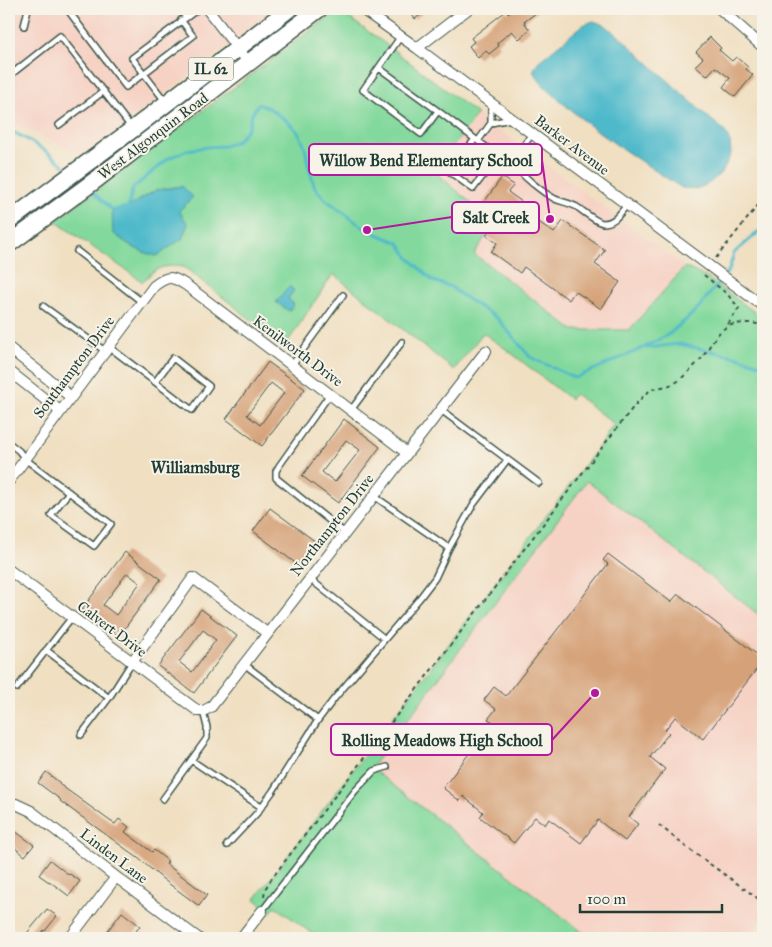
<svg xmlns="http://www.w3.org/2000/svg" width="772" height="947" viewBox="0 0 772 947" font-family="'IM FELL Great Primer',serif">
  <style>
    .built { fill: #f6d2c4 }
    .green { fill: #83d99d; stroke: #518b68 }
    .water { fill: #4eb9ca; stroke: #367b7f }
    .lines { fill: none; stroke-linecap: round; stroke-linejoin: round }
    .stream { stroke: #4eb9ca; stroke-width: 3 }
    .building { fill: #d5a178; fill-rule: evenodd }
    .lane-casing { stroke: #3e5549; stroke-width: 8 }
    .street-casing { stroke: #3e5549; stroke-width: 12 }
    .primary-casing { stroke: #3e5549; stroke-width: 19 }
    .path { stroke: #3e5549; stroke-width: 2; stroke-dasharray: 4 4; stroke-linecap: butt }
    .lane { stroke: #fff; stroke-width: 5 }
    .street { stroke: #fff; stroke-width: 10 }
    .primary { stroke: #fff; stroke-width: 16 }
    .labels { text-anchor: middle; dominant-baseline: central; stroke-width: 4; stroke-linejoin: round; paint-order: stroke }
    .shield { fill: #f7f3e8; stroke: #60746a; stroke-width: 1 }
    .shield-label { font-size: 14px; font-weight: bold; fill: #1f3d34 }
    .street-label { font-size: 15px; fill: #1f3d34; stroke: #f7f3e8 }
    .neighbourhood-label { font-size: 16px; font-weight: bold; fill: #1f3d34; stroke: #f7f3e8 }
    .leader { fill: none; stroke: #b5179e; stroke-width: 2 }
    .callout-dot { fill: #b5179e; stroke: #f7f3e8; stroke-width: 2 }
    .callout { fill: #f7f3e8; stroke: #b5179e; stroke-width: 2 }
    .callout-label { font-size: 16px; text-anchor: middle; font-weight: bold; fill: #1f3d34 }
  </style>
  <rect width="100%" height="100%" fill="#f7f3e8"/>
  <filter id="ink" filterUnits="userSpaceOnUse"><feTurbulence type="fractalNoise" baseFrequency=".02" numOctaves="2"/><feDisplacementMap in="SourceGraphic" scale="10" xChannelSelector="R" yChannelSelector="G"/><feConvolveMatrix kernelMatrix="1 2 1 2 8 2 1 2 1" color-interpolation-filters="sRGB"/></filter>
  <filter id="wash" filterUnits="userSpaceOnUse"><feTurbulence type="fractalNoise" baseFrequency=".0096" numOctaves="4" result="noise"/><feDisplacementMap in="SourceGraphic" scale="20" xChannelSelector="R" yChannelSelector="G"/><feGaussianBlur stdDeviation="1.12" result="paint"/><feColorMatrix in="noise" values="0 0 0 0 0 0 0 0 0 0 0 0 0 0 0 0 0 1.4 0 .05"/><feComposite in="paint" operator="in"/></filter>
  <g filter="url(#wash)">
    <rect width="100%" height="100%" fill="#f0dfc1"/>
    <path class="built" d="M9 9H276L84 156 9 121Z
      M477 114 685 267 629 330H574L474 254 487 233 475 224 435 172Z
      M587 481 763 618V918L747 938H590L371 769Z"/>
    <path class="green" d="M338 10 387 45 477 114 435 172 484 214 475 224 488 233 474 254 573 330H629L685 267 707 278 763 318V618L587 481 371 768 590 938H318L275 906 271 912 255 899 598 448 614 424 575 394 570 399 506 349 483 333 454 370 333 274 285 346 184 267C165 265 156 266 143 282L55 221Z"/>
    <path class="water" d="M593 21 605 25 619 36 708 117 724 130 730 142 731 154 722 172 708 184 697 189 682 188C640 161 596 133 558 99 549 90 539 83 533 71L538 62 583 25Z
      M182 186 193 197 179 211 188 224 182 239 157 256C138 252 129 245 113 233L112 210 128 207 156 190Z
      M289 286 294 290 288 299 294 304 289 311 276 302Z"/>
    <g class="lines">
      <path class="stream" d="M9 131C26 136 55 157 69 170
        M90 189 112 210 128 207 133 188 169 158 187 150 207 147 224 146 237 141 248 128 252 114 258 104 269 108 288 122 299 133 305 147 308 164 315 188 325 199 367 230 399 243 409 258 433 281 451 287 461 295 497 318 530 357 575 378 643 348 669 334 687 319 700 306 729 270 734 253 763 228
        M647 348 679 344 738 357 763 365"/>
    </g>
    <g id="blocks">
      <path class="building" d="M408 9H428L415 19Z
        M513 9H541L524 22 530 30 519 39 512 31 497 43 499 46 489 54 486 51 478 58 469 46 474 42 471 38 506 11 508 13Z
        M710 37 721 48 719 50 732 61 736 57 748 67 746 69 753 75 735 97 723 87 730 78 715 67 707 76 695 66 703 58 696 52Z
        M502 177 514 185 508 192 536 212 532 217 554 233 563 221 605 250 595 264 620 282 601 309 575 291 569 300 524 267 520 273 491 252 497 243 486 235 492 227 484 222 489 215 480 208Z
        M268 362 305 389 262 446 226 419ZM271 383 284 393 260 425 247 415Z
        M344 419 380 447 338 503 302 476ZM346 440 360 450 335 482 322 472Z
        M270 508 316 542 298 565 253 531Z
        M125 552 161 579 119 636 82 609ZM127 573 140 583 116 615 103 605Z
        M608 554 671 602 678 594 763 659V661L703 739 675 717 665 730 669 733 650 757 665 769 629 817 638 824 625 841 598 820 581 843 549 819 545 825 535 817 514 843 480 817 483 812 463 796 460 801 443 788 493 722 488 719 496 709 484 700 494 687 506 696 608 564 603 560Z
        M201 609 237 636 194 693 158 666ZM203 630 216 640 192 672 179 662Z
        M46 772 60 783 59 784 110 821 115 824 119 819 129 827 125 832 152 852 154 850 168 861 166 864 207 895 199 906 164 880 138 858 60 801 61 800 38 783Z
        M15 831 34 845 25 856 9 843V839Z
        M50 860 69 875 70 874 80 881 69 896 49 881V882L39 875Z
        M47 909 57 916 45 931 44 930 38 938H23Z
        M122 912 140 926 131 938H102Z"/>
    </g>
  </g>
  <g filter="url(#ink)">
    <use href="#blocks" fill-opacity="0" stroke="#3e5549" stroke-width="1"/>
    <g class="lines">
      <g class="lane-casing">
        <path id="lane" d="M67 9 126 87 193 36 181 20
          M179 9 186 17
          M24 26 28 9
          M401 36 363 90 421 134 438 111 475 139 478 141 498 156 473 189 450 172 475 139
          M379 68 438 111
          M9 76 60 36 131 127
          M165 101 132 58 198 9
          M491 123 511 119
          M59 125 104 91
          M532 134 519 152 514 164C522 176 542 192 555 199 562 202 570 203 577 207 583 211 596 222 603 223 615 223 620 213 627 205
          M478 141 491 123V104
          M77 251 142 302
          M43 306 105 351
          M109 347 192 410 209 386 173 358 155 382
          M292 365 343 295
          M330 394 279 466 276 471V478L345 533
          M351 410 402 342
          M441 410 539 483
          M9 443 19 451 25 459 111 524 94 546 51 515 69 492
          M374 496 449 548
          M310 579 385 639
          M46 650 109 698
          M244 664 318 720
          M17 688 72 617
          M81 735 109 698 132 662
          M191 760 261 807
          M163 799 207 738V727L203 711
          M227 845 257 813 273 791 318 720 334 699 419 599 435 578 449 548 473 505 507 460
          M262 911 355 791 374 771 387 767"/>
      </g>
      <g class="street-casing">
        <path id="street" d="M207 9 249 63
          M362 9 417 48 763 306
          M720 9 763 47
          M417 48 468 9
          M9 348 71 397
          M9 371 60 411
          M9 481 154 286C168 275 172 276 186 285L407 453
          M9 570 198 711H203L211 707 486 351
          M132 662 193 578 267 633
          M9 803 16 804 31 811 116 877 198 938
          M70 938 116 877
          M241 938 262 911"/>
      </g>
      <g class="primary-casing">
        <path id="primary" d="M9 221 133 129 289 9
          M9 244 93 182 319 9"/>
      </g>
      <path class="path" d="M716 258 763 199
        M704 275 727 294 739 308 727 326
        M659 825 686 847 763 902
        M264 896 265 889 272 878 610 437C619 426 640 396 651 390 658 387 666 387 673 384 682 380 695 365 702 358 710 347 716 331 729 326 737 322 756 322 763 326"/>
      <use href="#lane" class="lane"/>
      <use href="#street" class="street"/>
      <use href="#primary" class="primary"/>
    </g>
  </g>
  <g class="labels">
    <rect class="shield" x="188.5" y="57.5" width="45" height="23" rx="4"/>
    <g class="shield-label">
      <text x="211" y="69">IL 62</text>
    </g>
    <g class="street-label">
      <text transform="translate(153 136) rotate(-37)">West Algonquin Road</text>
      <text transform="translate(572 145) rotate(37)">Barker Avenue</text>
      <text transform="translate(298 351) rotate(37)">Kenilworth Drive</text>
      <text transform="translate(74 367) rotate(-53)">Southampton Drive</text>
      <text transform="translate(332 525) rotate(-52)">Northampton Drive</text>
      <text transform="translate(112 629) rotate(37)">Calvert Drive</text>
      <text transform="translate(114 856) rotate(37)">Linden Lane</text>
    </g>
    <g class="neighbourhood-label">
      <text x="195" y="467">Williamsburg</text>
    </g>
  </g>
  <path class="leader" d="M550 219L542 160M367 230L452 217M595 693L552 740"/>
  <g class="callout-dot">
    <circle cx="550" cy="219" r="5"/>
    <circle cx="367" cy="230" r="5"/>
    <circle cx="595" cy="693" r="5"/>
  </g>
  <g class="callout">
    <rect x="309" y="144" width="233" height="31" rx="5"/>
    <rect x="452" y="202" width="87" height="31" rx="5"/>
    <rect x="331" y="724" width="221" height="31" rx="5"/>
  </g>
  <g class="callout-label">
    <text x="426" y="166">Willow Bend Elementary School</text>
    <text x="496" y="223">Salt Creek</text>
    <text x="442" y="746">Rolling Meadows High School</text>
  </g>
  <rect width="772" height="947" fill="none" stroke="#f7f3e8" stroke-width="30"/>
  <path d="M580 904v8h142v-8" fill="none" stroke="#1f3d34" stroke-width="2.5"/>
  <text x="587" y="904" font-size="15" fill="#1f3d34" stroke="#f7f3e8" stroke-width="4" paint-order="stroke">100 m</text>
</svg>
